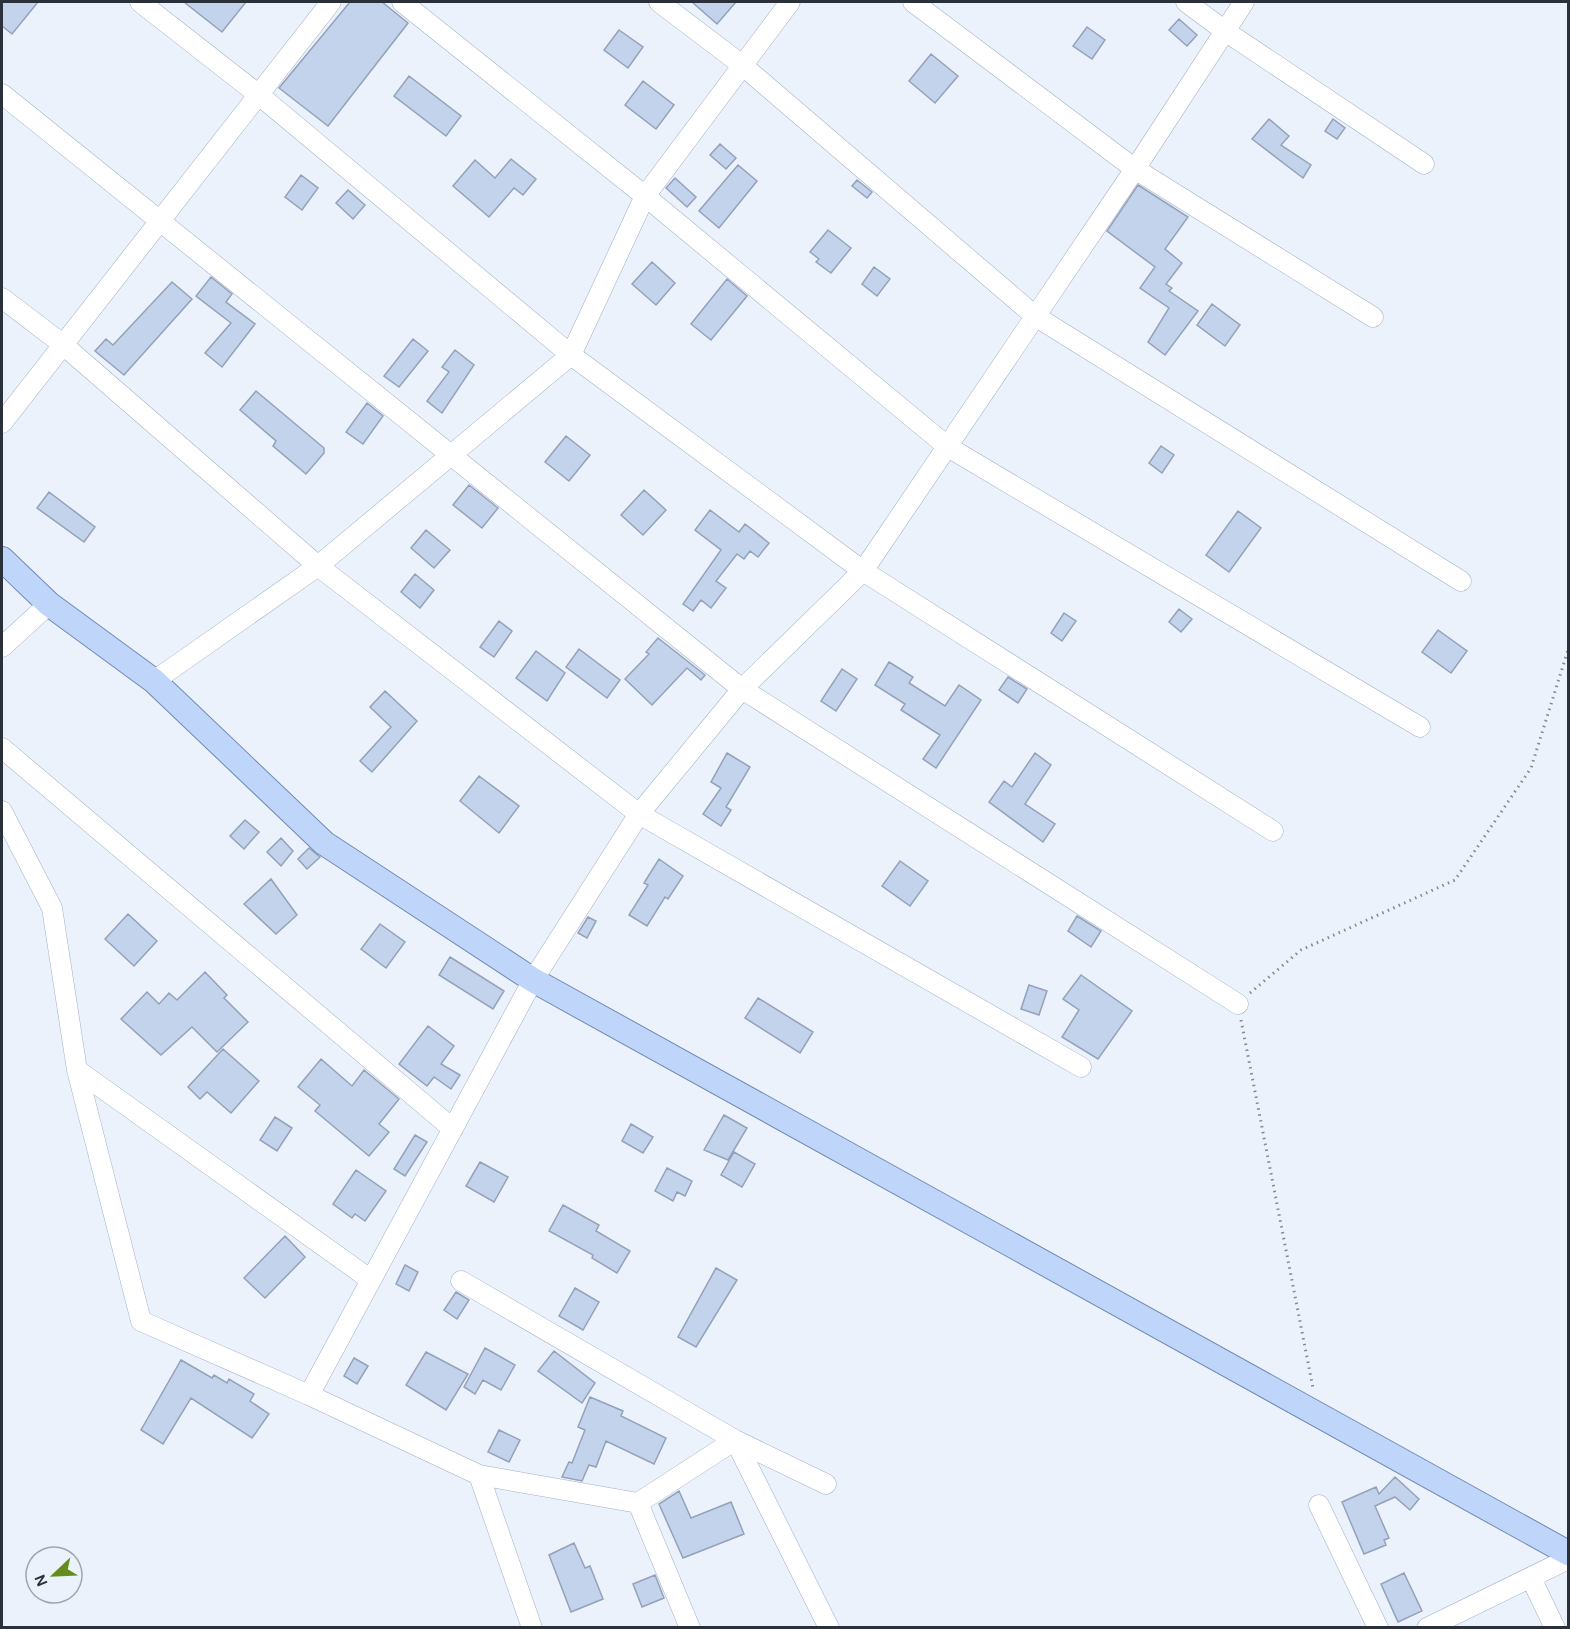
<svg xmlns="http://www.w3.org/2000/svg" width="1570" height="1629" viewBox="0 0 1570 1629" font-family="Karla,sans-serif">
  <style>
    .building { fill: #c3d3ec; stroke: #93a2ba; stroke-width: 1.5 }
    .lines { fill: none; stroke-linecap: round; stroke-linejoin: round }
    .minor-casing { stroke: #a0afc7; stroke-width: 21 }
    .major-casing { stroke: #6f8ab5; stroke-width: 26 }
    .path { stroke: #848a94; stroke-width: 3; stroke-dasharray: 1.5 4.5; stroke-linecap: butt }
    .minor { stroke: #fff; stroke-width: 20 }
    .major { stroke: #bfd6fa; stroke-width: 24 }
  </style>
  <rect width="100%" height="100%" fill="#ecf2fc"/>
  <path class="building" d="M2 2H38L12 34 2 26Z
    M184 2H246L222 32Z
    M350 2H382L408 23 328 126 279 88Z
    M692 2H736L717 24Z
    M1179 19 1197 35 1187 46 1169 30Z
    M1087 27 1105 40 1092 59 1073 46Z
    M619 30 643 47 628 68 604 50Z
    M931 54 958 76 935 103 909 81Z
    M409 76 461 116 446 136 394 96Z
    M643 81 674 105 656 129 625 105Z
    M1269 119 1289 136 1281 145 1311 165 1303 178 1252 139Z
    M1333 119 1345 128 1337 139 1325 131Z
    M720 144 736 158 726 169 710 155Z
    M511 159 536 179 523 195 514 188 489 217 453 186 475 160 495 178Z
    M738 165 757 181 719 228 699 211Z
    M301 175 318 188 302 210 285 197Z
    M675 178 696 197 687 207 666 188Z
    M857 180 872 192 867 198 852 186Z
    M1138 185 1188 217 1165 249 1182 263 1166 284 1172 288 1169 291 1198 311 1165 355 1148 342 1169 308 1140 288 1155 267 1107 231Z
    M348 190 365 205 353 219 336 203Z
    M828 230 851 248 831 273 816 262 819 259 810 252Z
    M652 262 675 283 656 305 632 284Z
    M874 267 890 279 877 296 862 284Z
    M211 277 232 294 226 302 255 324 222 367 205 353 231 323 196 296Z
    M727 279 747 296 711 340 691 324Z
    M172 282 192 299 124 375 95 351 106 339 113 345Z
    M1212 304 1240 325 1225 346 1197 325Z
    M413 339 428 351 399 387 384 376Z
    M455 350 474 365 442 413 427 401 449 372 442 367Z
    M256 391 324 448V453L306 474 273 446 276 441 240 410Z
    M367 403 383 416 363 444 346 432Z
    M566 436 590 455 569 481 545 462Z
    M1161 446 1174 455 1162 473 1149 463Z
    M469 485 498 508 482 528 453 505Z
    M644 490 666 510 643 535 621 515Z
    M49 492 95 527 84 542 37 508Z
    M710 510 739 532 745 524 769 543 758 557 750 551 744 559 737 554 716 581 726 588 711 608 701 600 693 611 683 604 721 550 695 530Z
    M1238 511 1261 528 1229 572 1206 555Z
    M426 530 450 550 434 568 411 548Z
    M415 574 434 590 420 608 401 592Z
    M1179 609 1192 619 1181 632 1169 622Z
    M1064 613 1076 621 1062 641 1051 633Z
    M499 621 512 631 494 657 480 647Z
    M1438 630 1467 651 1451 673 1422 652Z
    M658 638 705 675 701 680 687 668 652 705 625 679 649 654 646 652Z
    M579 649 620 680 607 698 566 667Z
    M536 651 565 673 547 701 516 678Z
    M889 662 913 677 909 683 945 706 959 685 981 700 936 768 923 759 940 735 901 710 905 704 875 685Z
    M842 669 857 679 836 711 821 701Z
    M1008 677 1027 689 1018 703 999 690Z
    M385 691 417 721 372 772 360 761 391 727 370 707Z
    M727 753 750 767 726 807 731 810 721 826 703 814 721 788 711 782Z
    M1035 753 1051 765 1025 804 1055 824 1043 842 989 802 1004 781 1012 787Z
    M479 776 519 806 499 833 460 801Z
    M245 820 259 832 244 849 230 836Z
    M281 838 293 851 281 866 267 852Z
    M309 848 320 857 307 869 298 859Z
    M659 859 683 876 668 899 665 897 647 926 629 915 648 885 644 883Z
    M900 861 928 881 910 906 882 886Z
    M271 879 297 915 276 934 244 904Z
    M128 914 157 941 134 966 105 939Z
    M1077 916 1101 931 1091 947 1068 931Z
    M588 917 596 921 587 938 578 933Z
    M380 924 405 942 386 968 361 949Z
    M450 957 504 991 493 1009 439 975Z
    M205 972 227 995 224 998 248 1022 217 1052 192 1027 161 1055 121 1019 147 992 159 1004 169 993 177 1000Z
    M1081 975 1132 1011 1098 1059 1062 1037 1079 1010 1063 999Z
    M1029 985 1047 991 1039 1015 1021 1009Z
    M758 998 813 1032 800 1053 745 1018Z
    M428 1026 454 1046 441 1064 460 1075 451 1089 434 1077 427 1086 399 1064Z
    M223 1049 259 1081 231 1113 207 1092 200 1099 188 1087Z
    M321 1059 352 1086 364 1070 399 1099 379 1124 389 1132 369 1156 315 1111 320 1105 298 1087Z
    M724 1115 747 1128 728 1160 704 1150Z
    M275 1117 292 1128 277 1151 260 1140Z
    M631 1124 653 1137 643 1153 622 1141Z
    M415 1135 427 1142 405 1176 394 1169Z
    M734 1152 755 1164 742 1187 721 1175Z
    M480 1162 508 1177 494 1202 466 1186Z
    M667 1168 692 1181 685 1196 677 1192 673 1201 655 1191Z
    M356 1170 386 1191 365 1221 355 1214 352 1218 333 1204Z
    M563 1205 599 1225 596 1231 630 1251 617 1273 592 1258 593 1255 549 1231Z
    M285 1236 305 1257 265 1298 244 1278Z
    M405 1265 418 1272 409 1291 396 1284Z
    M716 1268 737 1280 696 1347 678 1337Z
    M575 1288 599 1302 583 1330 559 1316Z
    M456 1292 469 1300 457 1319 444 1310Z
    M485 1348 515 1365 501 1390 483 1380 475 1394 464 1387Z
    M554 1351 595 1383 582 1403 538 1371Z
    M426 1352 468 1374 446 1410 406 1385Z
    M354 1358 368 1366 357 1384 344 1376Z
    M181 1360 212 1378 214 1375 227 1383 229 1379 254 1394 250 1401 269 1414 252 1438 191 1398 163 1444 141 1430Z
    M590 1397 623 1411 621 1416 666 1438 654 1464 606 1441 596 1467 589 1465 582 1481 562 1477 569 1462 572 1463 585 1430 578 1427Z
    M499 1430 520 1440 509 1462 488 1452Z
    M1395 1477 1419 1499 1410 1510 1395 1497 1375 1506 1389 1538 1384 1540 1386 1545 1364 1554 1342 1502 1376 1487 1379 1494Z
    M679 1491 691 1518 731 1502 744 1534 683 1558 659 1504Z
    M574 1543 585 1568 590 1566 603 1599 571 1612 549 1555Z
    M1404 1573 1422 1611 1398 1622 1381 1584Z
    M655 1575 664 1598 642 1607 633 1584Z"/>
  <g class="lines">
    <g class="minor-casing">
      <path id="minor" d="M140 2 259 95 571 355 863 571 1273 831
        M402 2 645 196 948 447 1420 727
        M659 2 742 65 1035 316 1461 581
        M913 2 1135 169 1373 317
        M1186 2 1225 31 1424 164
        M2 94 742 689 1238 1004
        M2 298 61 343 318 566 639 814 1081 1067
        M2 423 331 2
        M2 647 49 604
        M154 681 318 566 571 355 645 196 790 2
        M2 748 453 1129
        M2 811 52 908 77 1070 141 1321 309 1395 479 1475 638 1503 735 1440 829 1628
        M77 1070 371 1280
        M461 1281 735 1440 826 1484
        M309 1395 533 980 639 814 742 689 863 571 1135 169 1244 2
        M479 1475 532 1628
        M638 1503 690 1628
        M1319 1505 1378 1628
        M1531 1578 1555 1628
        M1427 1628 1568 1559"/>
    </g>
    <g class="major-casing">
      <path id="major" d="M2 559 49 604 154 681 324 843 533 980 1568 1553"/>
    </g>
    <path class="path" d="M1250 993 1301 950 1455 880 1531 768 1568 650
      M1241 1020 1313 1388"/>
    <use href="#minor" class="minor"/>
    <use href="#major" class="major"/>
  </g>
  <rect width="1570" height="1629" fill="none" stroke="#2b313b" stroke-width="6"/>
  <g transform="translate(54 1575) rotate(247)"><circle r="28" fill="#ecf2fc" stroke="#9fa5af" stroke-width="1.5"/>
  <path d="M0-4.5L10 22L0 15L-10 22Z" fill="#658d1b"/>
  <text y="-9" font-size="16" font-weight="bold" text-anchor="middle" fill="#2b313b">N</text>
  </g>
</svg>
